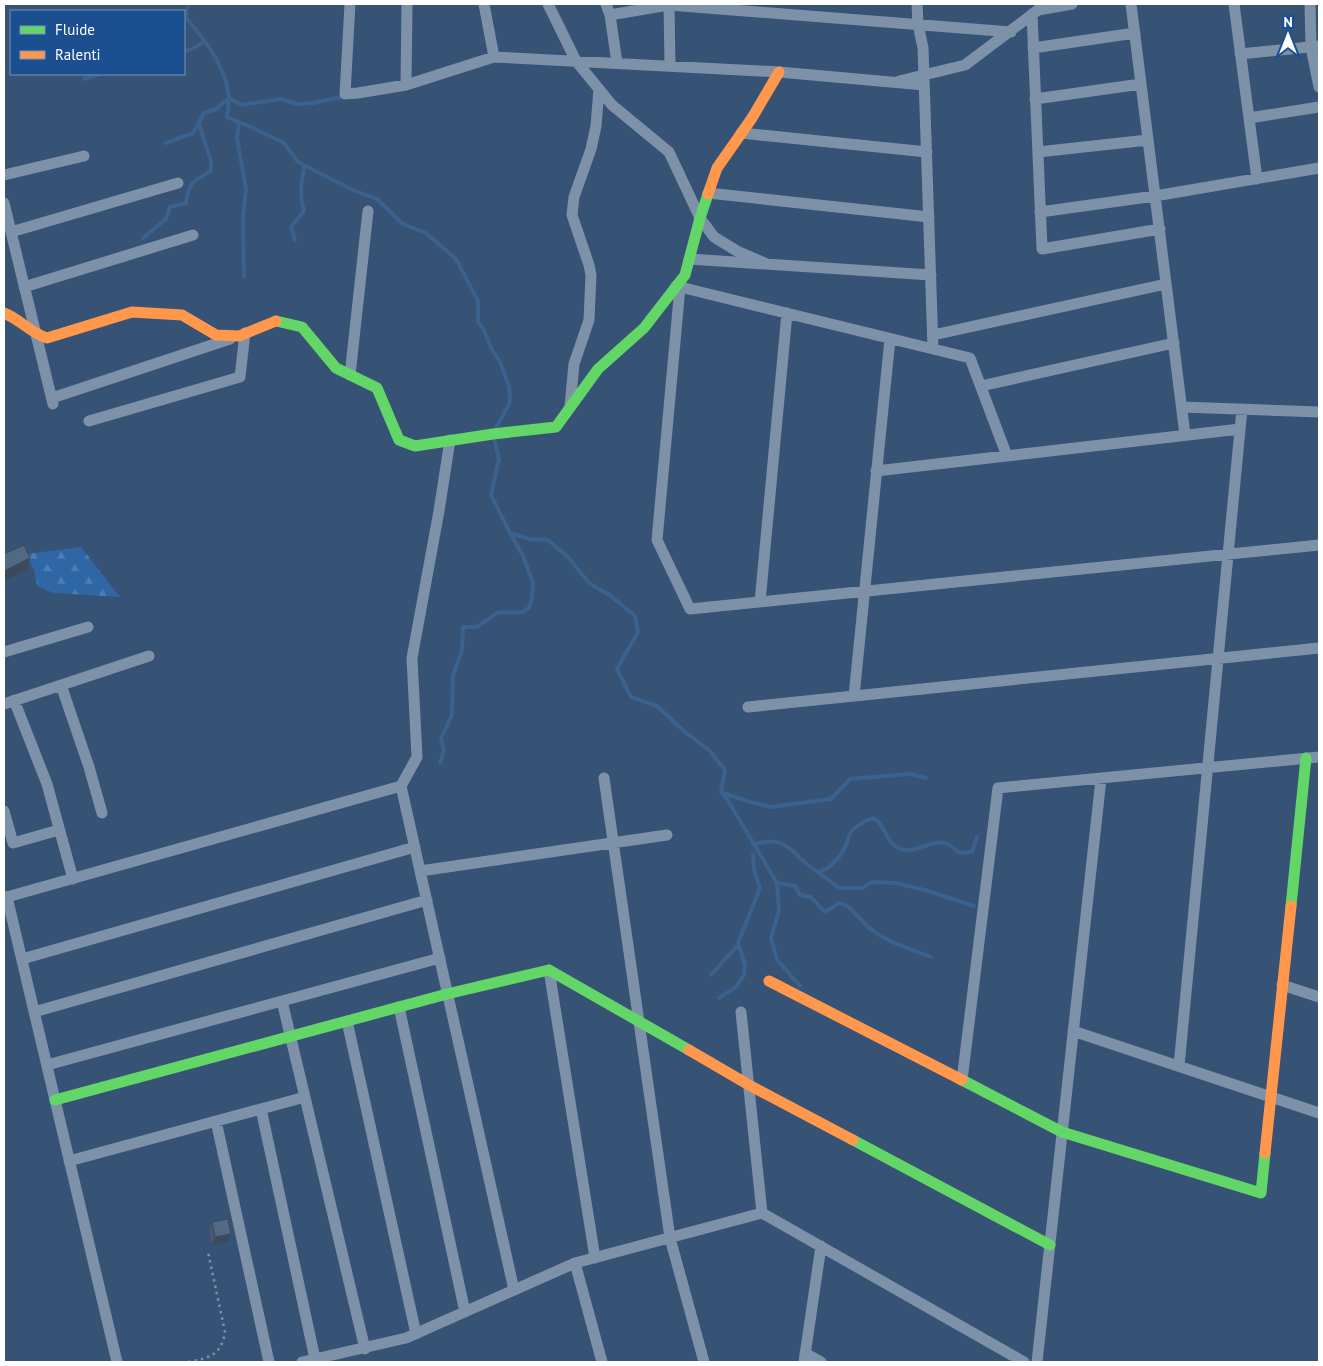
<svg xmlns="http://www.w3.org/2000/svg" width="1323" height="1366" viewBox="0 0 1323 1366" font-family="'PT Sans',sans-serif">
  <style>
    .forest { fill: url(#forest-firs) }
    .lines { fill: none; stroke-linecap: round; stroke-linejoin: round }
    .stream { stroke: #3b618d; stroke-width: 4 }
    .path { stroke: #7d92a8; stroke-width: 2.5; stroke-dasharray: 2.5 4; stroke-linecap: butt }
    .street { stroke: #7d92a8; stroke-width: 11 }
    .fast { stroke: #63d668; stroke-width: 11 }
    .slow { stroke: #ff974d; stroke-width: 11 }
    .wall { fill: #475a72 }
    .shaded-wall { fill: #394a5c }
    .building { fill: #526984; stroke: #394a5c }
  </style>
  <defs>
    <pattern id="forest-firs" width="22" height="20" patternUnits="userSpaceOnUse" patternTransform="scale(1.25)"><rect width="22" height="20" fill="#2f66a5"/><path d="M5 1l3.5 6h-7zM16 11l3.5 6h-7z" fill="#4e7db2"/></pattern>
  </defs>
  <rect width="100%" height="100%" fill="#365274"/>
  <path class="forest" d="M81 547 120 597 54 593 37 586 34 570 26 554Z"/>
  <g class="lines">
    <path class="stream" d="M188 4 186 18C205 39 226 68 229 97 229 104 228 111 227 117L253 128 284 143 298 162 353 190 377 199 403 224 426 233 456 259 478 301V322L484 330 491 348 500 362 509 386 510 402 496 428
      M184 52 194 48 205 41
      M84 79 100 74
      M239 122 237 138 246 189 243 218 244 277
      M166 143 193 133 204 113 216 109 229 98 242 105 281 99 297 104 313 103 346 96
      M143 238 166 219 170 207 186 203C189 182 193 181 211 171V161L199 124
      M295 240 291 227 304 211C299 194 301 183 305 166
      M510 533 530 539 548 540 568 557 589 583 611 596 635 616 638 632 617 669 631 697 657 706 685 732 709 750 725 770 721 792 727 799 777 883 795 886 800 895 811 897 825 912 839 903C851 905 859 919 868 927 886 942 910 949 931 957
      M440 763 444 750 441 738 452 715 453 675 462 651 463 627H477L497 613 523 612 529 608 532 599 533 583 523 556 510 533 491 495 499 459 494 439
      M723 793 747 801 771 807 831 799 850 779 910 774 926 778
      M753 844C760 843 770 840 777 842 793 846 803 865 818 872 830 869 841 857 846 845 848 842 848 837 850 834 854 826 865 821 873 818 888 826 884 846 905 850 920 852 933 838 947 844 952 846 956 850 960 853L972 852 977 837
      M818 872 839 888H862L873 882 895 883 925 890 974 906
      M777 883 779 910 771 938 777 960 800 986
      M711 975 738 945
      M719 998 735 988 744 975 745 965 738 943 760 888 754 869 753 854"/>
    <path class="path" d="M188 1362C209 1358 221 1356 225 1332L208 1252"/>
    <path class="street" d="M350 4 345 94 358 93 406 85 494 57 779 72 924 85
      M484 4 494 57
      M548 4 576 61 612 105 669 152 700 218 714 237 737 251 767 264
      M606 4 610 15 617 63
      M669 4 670 65
      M917 4 918 24 923 48 933 349
      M1131 4 1185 435
      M1234 4 1257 179
      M1310 4 1311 47 1319 87
      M669 5 1011 32
      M1032 14 1042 249 1160 229
      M610 15 674 4
      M1033 48 1135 33
      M1240 54 1319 46
      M899 81 965 65 1038 10 1072 4
      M406 85 407 4
      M1035 99 1141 84
      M1249 118 1319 107
      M741 133 927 152
      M1038 152 1148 140
      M4 175 84 156
      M708 193 929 217
      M4 203 53 404
      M1040 212 1155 196 1319 168
      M11 232 178 183
      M689 259 931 275
      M676 286 970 358 1007 456
      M24 287 193 235
      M680 287 657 540 690 609 1319 545
      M933 335 1166 284
      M350 375 368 211
      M981 386 1174 343
      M52 398 230 339
      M570 406 574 364 589 320 591 275 589 265 572 215 574 197 591 149 596 126 599 89
      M1182 407 1319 412
      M89 421 240 377 245 333
      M450 440 439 511 412 658 417 757 401 786 514 1290
      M876 471 1240 429
      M760 602 787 313
      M4 652 88 627
      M61 685 89 767 102 813
      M854 696 890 339
      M14 700 47 784 73 879
      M4 704 149 656
      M748 707 1319 648
      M604 778 670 1238 704 1362
      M4 811 13 843 59 830
      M420 871 667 835
      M4 896 7 897 401 786
      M7 897 117 1362
      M22 959 415 847
      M549 970 595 1258
      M1282 985 1319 997
      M282 1001 365 1349
      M399 1007 465 1312
      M34 1012 427 900
      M741 1012 762 1213
      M347 1021 416 1334
      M1073 1031 1319 1113
      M47 1065 440 958
      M1179 1066 1242 409
      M962 1080 998 788 1319 757
      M261 1109 315 1359
      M216 1121 269 1362
      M69 1161 305 1097
      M575 1263 602 1362
      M805 1353 821 1362
      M302 1362 406 1338 575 1263 762 1213 1024 1362
      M804 1362 821 1246
      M1037 1362 1101 779"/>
    <path class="fast" d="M276 321 302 327 336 368 377 388 399 440 415 446 493 434 556 427 598 369 644 328 685 275 700 218 708 194
      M1291 906 1306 758
      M962 1080 1062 1132 1261 1193 1265 1153
      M55 1100 447 994 549 970 689 1050
      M853 1140 1050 1245"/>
    <path class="slow" d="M708 194 717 168 752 118 779 72
      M4 313C20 319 30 333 47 338L132 312 182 315 216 335 239 336 276 321
      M769 981 962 1080
      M689 1050 749 1085 853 1140
      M1265 1153 1291 906"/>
  </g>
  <path class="wall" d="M212 1222 228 1242 212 1245 209 1230Z"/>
  <path class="shaded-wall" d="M30 558 26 570 4 581V571Z
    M231 1234 228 1242 212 1245 215 1237Z"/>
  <path class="building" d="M24 545 30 558 4 571V554Z
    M228 1219 231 1234 215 1237 212 1222Z"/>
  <rect width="1323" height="1366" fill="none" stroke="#ffffff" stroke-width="10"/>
  <rect x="10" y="10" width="175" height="65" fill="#1b4f8f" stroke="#7695bc"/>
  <rect x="20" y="26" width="25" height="8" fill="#63d668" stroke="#7695bc"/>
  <text x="55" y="35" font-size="15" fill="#ffffff">Fluide</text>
  <rect x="20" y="51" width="25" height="8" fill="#ff974d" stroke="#7695bc"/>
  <text x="55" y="60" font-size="15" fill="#ffffff">Ralenti</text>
  <g transform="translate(1288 35)" stroke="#1b4f8f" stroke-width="4" paint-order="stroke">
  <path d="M0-4L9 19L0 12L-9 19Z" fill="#ffffff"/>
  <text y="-8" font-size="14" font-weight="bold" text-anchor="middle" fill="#ffffff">N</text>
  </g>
</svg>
